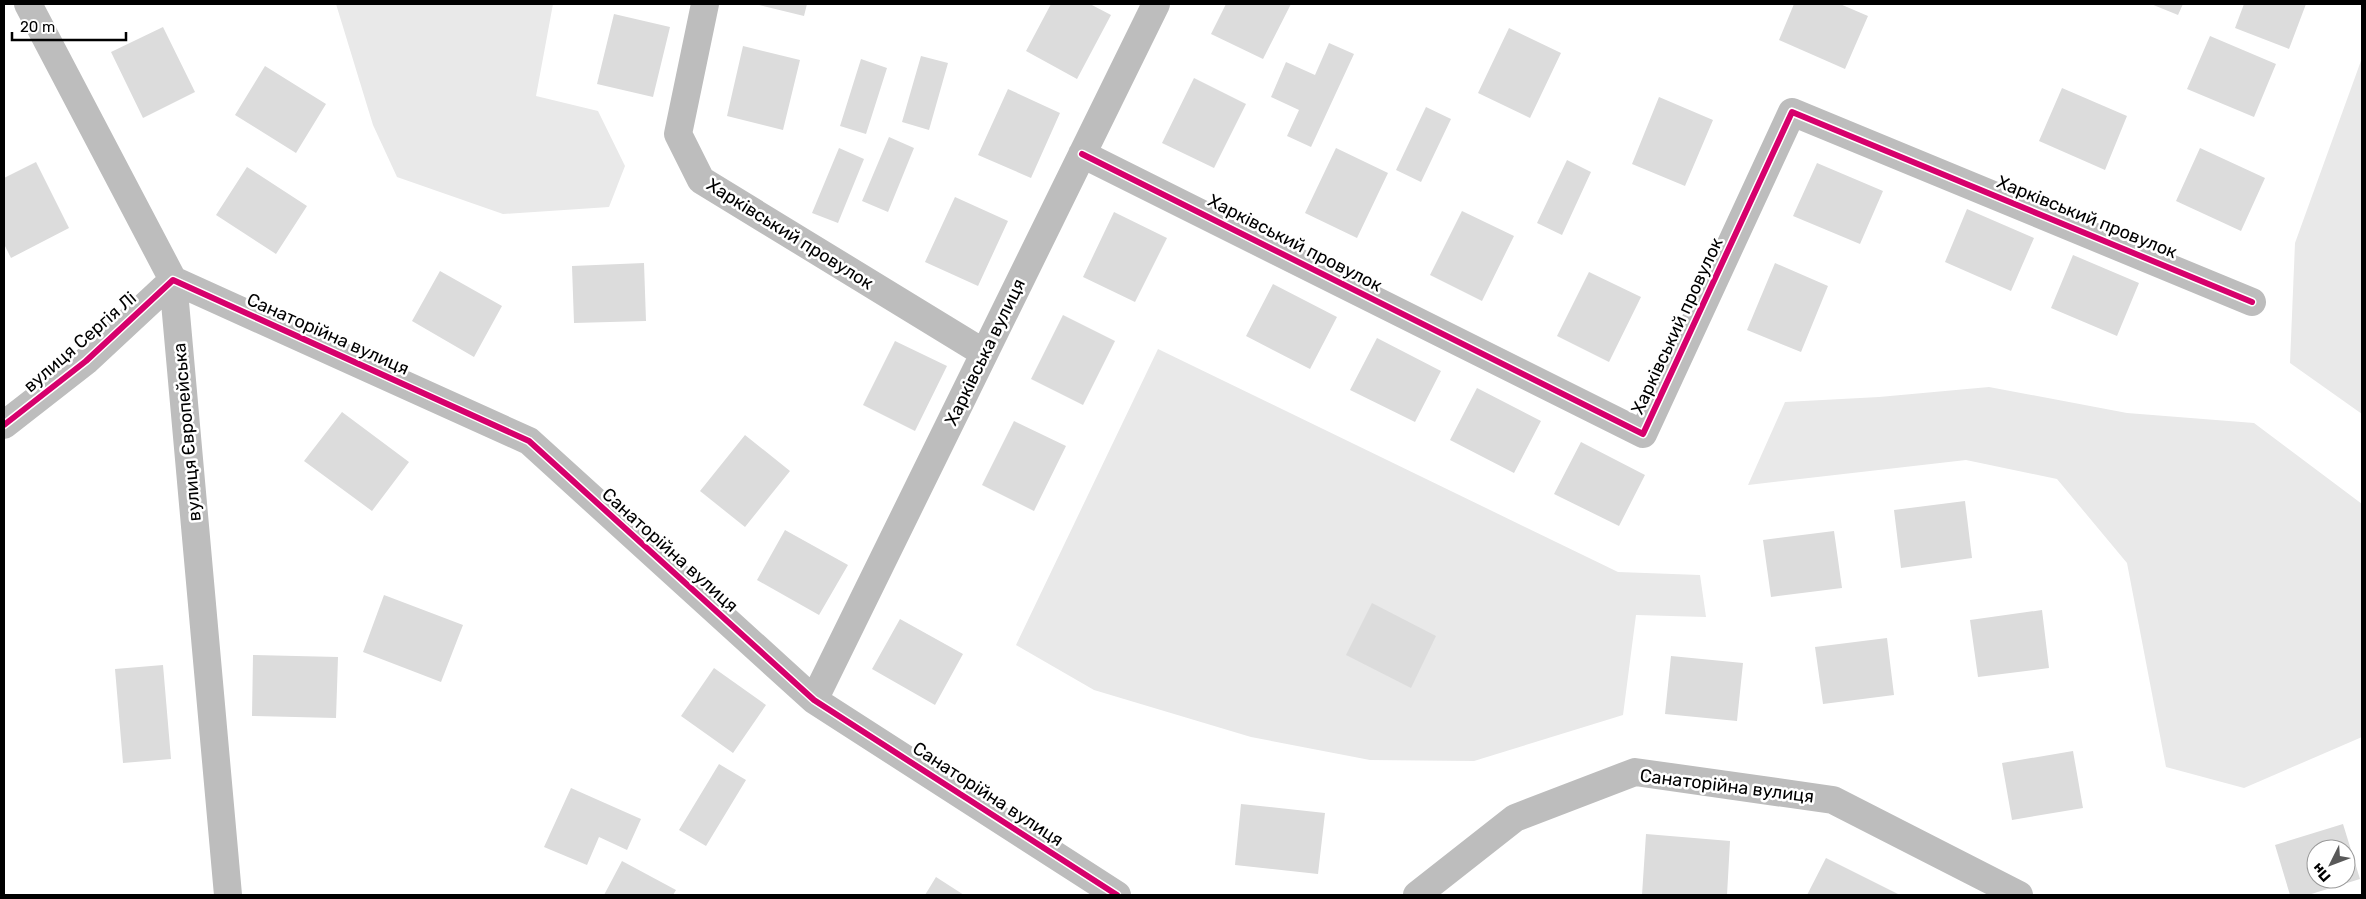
<svg xmlns="http://www.w3.org/2000/svg" width="2366" height="899" viewBox="0 0 2366 899" font-family="Rubik,sans-serif">
  <style>
    .green { fill: #e9e9e9 }
    .building { fill: #dcdcdc; fill-rule: evenodd }
    .lines { fill: none; stroke-linecap: round; stroke-linejoin: round }
    .minor { stroke: #bdbdbd; stroke-width: 28 }
    .cycleway-casing { stroke: #fff; stroke-width: 9 }
    .cycleway { stroke: #d6006c; stroke-width: 6 }
    .labels { text-anchor: middle; dominant-baseline: central; stroke-width: 5; stroke-linejoin: round; paint-order: stroke }
    .street-label { font-size: 18px; fill: #000; stroke: #fff }
  </style>
  <rect width="100%" height="100%" fill="#fff"/>
  <path class="green" d="M336 4H553L536 96 598 111 625 166 609 207 503 214 397 177 373 125Z
    M2362 58V414L2290 363 2295 243Z
    M1158 349 1618 572 1700 575 1706 617 1636 615 1623 715 1474 761 1370 760 1251 737 1094 690 1016 645Z
    M1989 387 2127 413 2254 423 2362 504V737L2244 788 2166 767 2127 563 2057 479 1966 460 1748 485 1785 402 1879 397Z"/>
  <path class="building" d="M755 4H807L804 16Z
    M1051 4H1090L1111 15 1077 79 1026 51Z
    M1226 4H1291L1263 59 1211 34Z
    M1794 4H1840L1868 16 1845 69 1779 40Z
    M2151 4H2183L2178 15Z
    M2244 4H2306L2289 49 2235 28Z
    M614 14 670 27 653 97 597 84Z
    M163 27 195 92 143 118 111 52Z
    M1509 28 1561 53 1530 118 1478 93Z
    M2210 36 2276 64 2254 117 2187 89Z
    M1329 43 1354 54 1311 147 1287 136 1299 110 1271 97 1286 62 1315 75Z
    M743 46 800 60 783 130 727 116Z
    M921 56 948 63 929 130 902 122Z
    M861 59 887 68 866 134 840 126Z
    M265 66 326 104 296 153 235 115Z
    M1194 78 1246 104 1214 168 1162 143Z
    M2062 88 2127 116 2105 170 2039 141Z
    M1008 89 1060 113 1031 178 978 155Z
    M1659 97 1713 120 1685 186 1632 164Z
    M1426 107 1451 119 1421 182 1396 170Z
    M889 137 914 148 888 212 862 201Z
    M839 148 864 159 838 223 812 213Z
    M1336 148 1388 173 1357 238 1305 213Z
    M2200 148 2265 178 2241 231 2176 201Z
    M1567 160 1591 172 1562 235 1537 223Z
    M36 162 69 228 11 258 4 244V178Z
    M1817 163 1883 191 1860 244 1793 216Z
    M247 167 307 206 276 254 216 215Z
    M955 197 1008 221 978 286 925 262Z
    M1967 209 2034 238 2011 291 1945 262Z
    M1462 211 1514 236 1482 301 1430 275Z
    M1114 212 1167 238 1135 302 1083 277Z
    M2073 255 2139 283 2117 336 2051 308Z
    M644 263 646 321 574 323 572 266Z
    M1775 263 1828 286 1801 352 1747 330Z
    M440 271 502 306 474 357 412 321Z
    M1589 272 1641 297 1609 362 1557 336Z
    M1273 284 1337 317 1310 369 1246 336Z
    M1063 315 1115 341 1083 405 1031 379Z
    M1377 338 1441 371 1415 422 1350 390Z
    M895 341 947 366 915 431 863 405Z
    M1477 388 1541 421 1514 473 1450 440Z
    M342 412 409 462 372 511 304 461Z
    M1014 421 1066 446 1034 511 982 485Z
    M745 435 790 471 745 527 700 491Z
    M1581 442 1645 475 1619 526 1554 494Z
    M1965 501 1972 558 1901 568 1894 510Z
    M785 530 848 565 819 615 757 580Z
    M1834 531 1842 588 1771 597 1763 540Z
    M384 595 463 625 441 682 363 652Z
    M1372 603 1436 636 1411 688 1346 655Z
    M2042 610 2049 668 1978 677 1970 620Z
    M900 619 963 654 935 705 872 669Z
    M1887 638 1894 695 1823 704 1815 647Z
    M253 655 338 657 336 718 252 716Z
    M1671 656 1743 663 1737 721 1665 714Z
    M163 665 171 759 123 763 115 669Z
    M714 668 766 705 733 753 681 716Z
    M2073 751 2083 808 2012 820 2002 763Z
    M719 764 746 780 706 846 679 830Z
    M571 788 641 819 627 850 599 837 587 865 544 847Z
    M1241 804 1325 813 1318 874 1235 865Z
    M2343 824 2360 879 2308 895H2290L2275 845ZM2316 849H2346V879H2316Z
    M1646 834 1730 841 1727 895H1642Z
    M1826 858 1900 895H1807Z
    M622 861 676 890 673 895H604Z
    M936 877 964 895H925Z"/>
  <g class="lines">
    <path class="minor" d="M28 4 173 280 228 895
      M705 4 678 134 701 180 984 353
      M1082 154 1643 434 1792 112 2252 302
      M4 425 86 361 173 280 529 441 814 700 1117 895
      M814 700 1156 4
      M1417 895 1515 818 1635 772 1833 800 2019 895"/>
    <g class="cycleway-casing">
      <path id="cycleway" d="M1082 154 1643 434 1792 112 2252 302
        M4 425 86 361 173 280 529 441 814 700 1117 895"/>
    </g>
    <use href="#cycleway" class="cycleway"/>
  </g>
  <g class="labels">
    <g class="street-label">
      <text transform="translate(2087 217) rotate(22)">Харківський провулок</text>
      <text transform="translate(790 234) rotate(32)">Харківський провулок</text>
      <text transform="translate(1295 243) rotate(27)">Харківський провулок</text>
      <text transform="translate(1677 326) rotate(-65)">Харківський провулок</text>
      <text transform="translate(328 334) rotate(24)">Санаторійна вулиця</text>
      <text transform="translate(80 342) rotate(-41)">вулиця Сергія Лі</text>
      <text transform="translate(985 352) rotate(-64)">Харківська вулиця</text>
      <text transform="translate(187 432) rotate(-95)">вулиця Європейська</text>
      <text transform="translate(670 550) rotate(42)">Санаторійна вулиця</text>
      <text transform="translate(1727 786) rotate(7)">Санаторійна вулиця</text>
      <text transform="translate(988 794) rotate(33)">Санаторійна вулиця</text>
    </g>
  </g>
  <rect width="2366" height="899" fill="none" stroke="#000000" stroke-width="10"/>
  <g transform="translate(2331 864) rotate(228)"><circle r="24" fill="#ffffff" stroke="#999999"/>
  <path d="M0-4L9 19L0 12L-9 19Z" fill="#595959"/>
  <text y="-8" font-size="14" font-weight="bold" text-anchor="middle" fill="#000000">Пн</text>
  </g>
  <path d="M12 32v8h114v-8" fill="none" stroke="#000000" stroke-width="2.5"/>
  <text x="20" y="32" font-size="15" fill="#000000" stroke="#ffffff" stroke-width="4" paint-order="stroke">20 m</text>
</svg>
